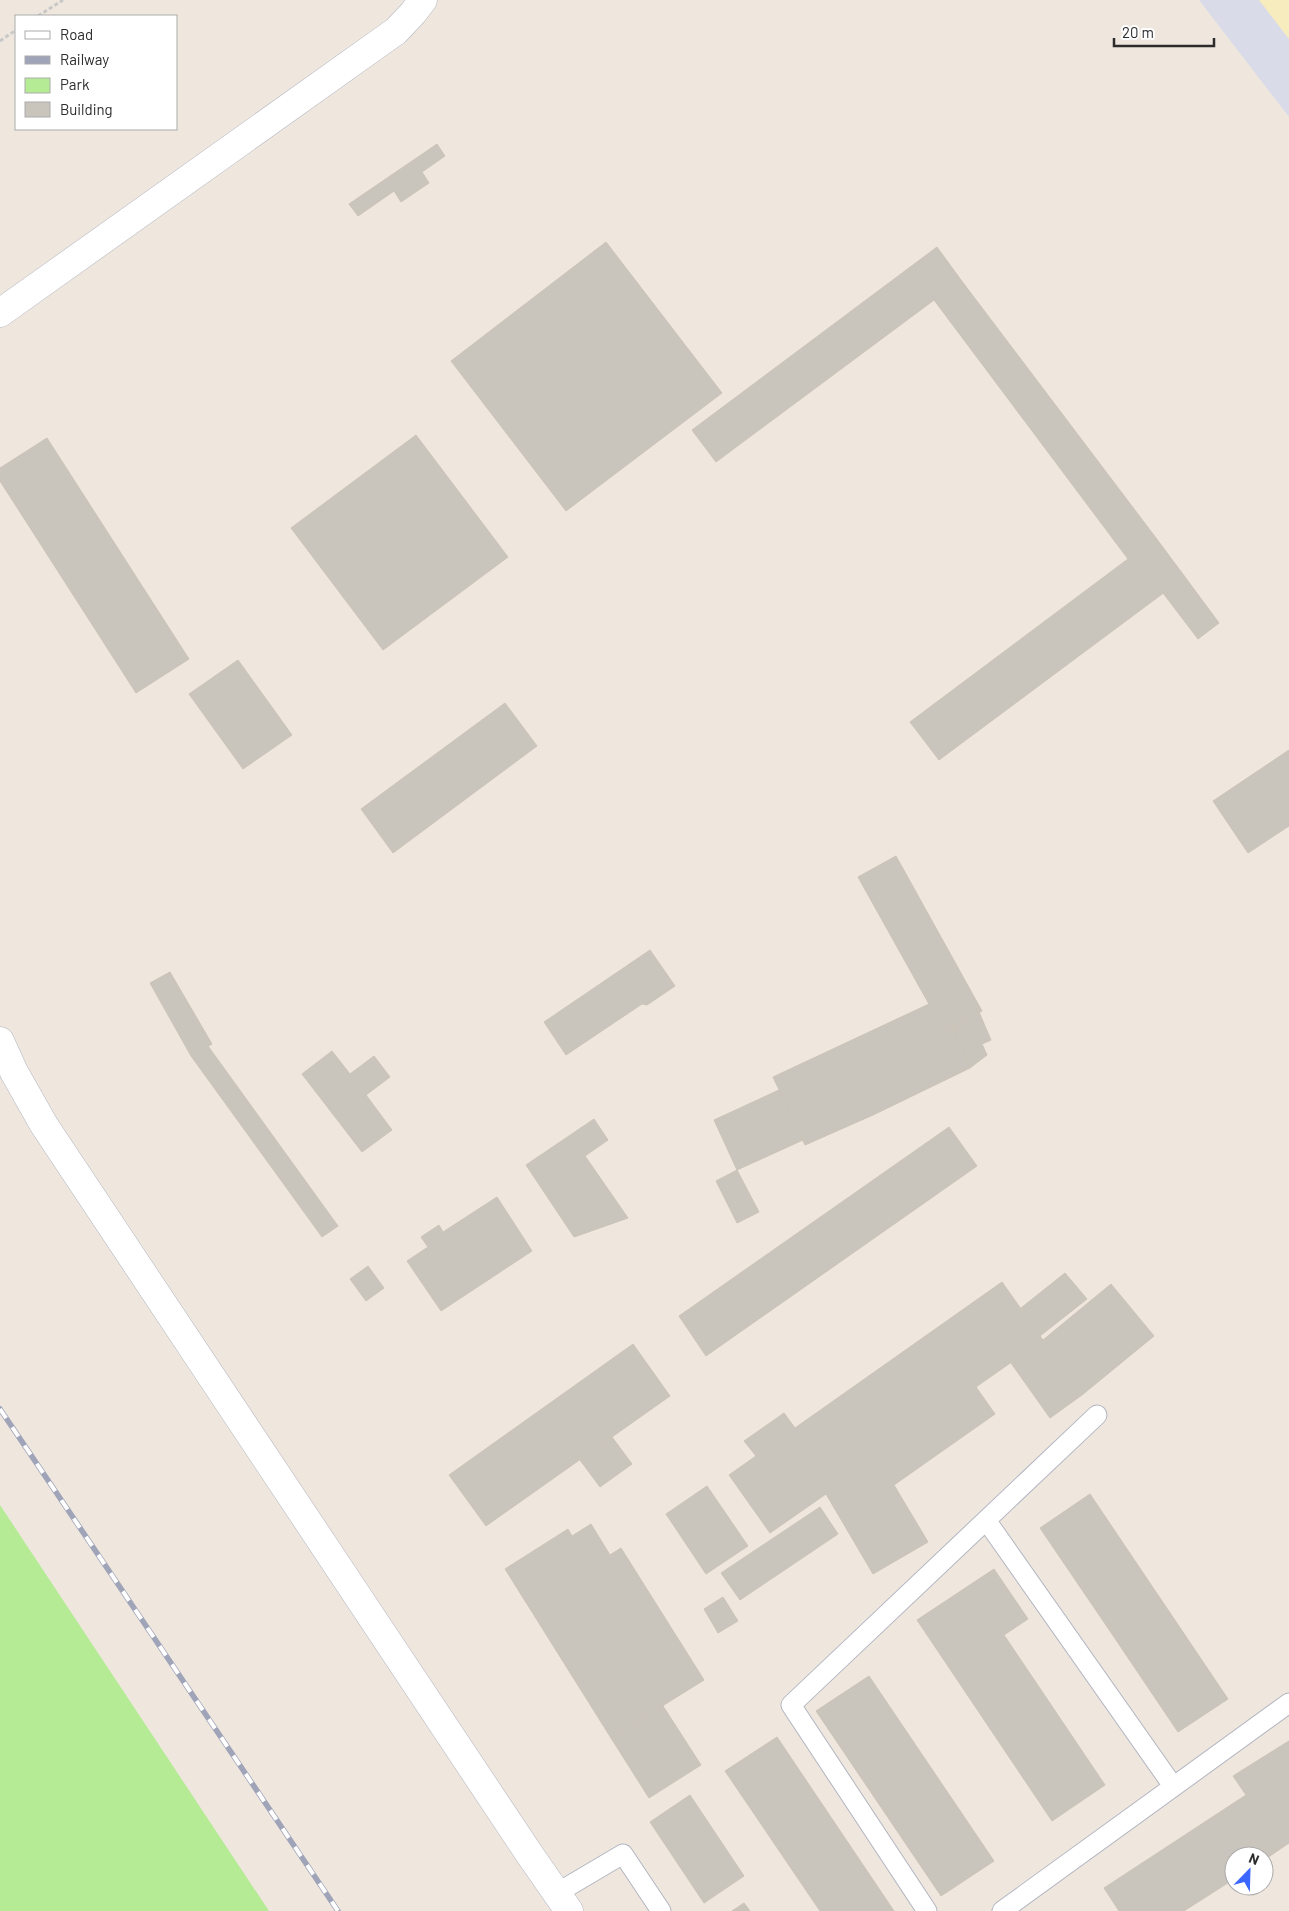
<svg xmlns="http://www.w3.org/2000/svg" width="1289" height="1911" viewBox="0 0 1289 1911" font-family="Barlow,sans-serif">
  <style>
    .airport { fill: #d9dce8 }
    .green { fill: #b5eb95 }
    .sand { fill: #f7ecbe }
    .building { fill: #cac5bc; stroke: #cbc3b7 }
    .lines { fill: none; stroke-linecap: round; stroke-linejoin: round }
    .lane-casing { stroke: #b2b5c1; stroke-width: 21 }
    .street-casing { stroke: #b2b5c1; stroke-width: 29 }
    .path { stroke: #c8c8c8; stroke-width: 3; stroke-dasharray: 4 2.5; stroke-linecap: butt }
    .lane { stroke: #fff; stroke-width: 19 }
    .street { stroke: #fff; stroke-width: 28 }
    .rail-casing { stroke: #9fa4b9; stroke-width: 5.5 }
    .rail { stroke: #fff; stroke-width: 4; stroke-dasharray: 11; stroke-linecap: butt }
  </style>
  <rect width="100%" height="100%" fill="#efe7de"/>
  <path class="airport" d="M1199 0H1289V117Z"/>
  <path class="green" d="M0 1505 269 1911H0Z"/>
  <path class="sand" d="M1259 0H1289V39Z"/>
  <path class="building" d="M437 144 445 156 422 172 429 183 401 202 394 191 358 216 349 204Z
    M606 242 722 393 566 511 451 361Z
    M937 247 961 280 716 462 692 430Z
    M961 280 1156 538 1128 559 934 300Z
    M416 435 508 557 383 650 291 528Z
    M47 438 189 659 136 693 0 481V468Z
    M1156 538 1185 577 939 760 910 722Z
    M1185 577 1219 623 1198 639 1163 593Z
    M238 660 292 735 243 769 189 694Z
    M505 703 537 746 393 853 361 809Z
    M1289 750V826L1248 853 1213 801Z
    M896 856 982 1011 944 1031 858 877Z
    M650 950 675 986 647 1005 642 1004 566 1055 544 1022Z
    M170 972 212 1044 191 1056 150 983Z
    M929 1004 944 1031 953 1027 970 1068 873 1115 805 1145 773 1077Z
    M979 1012 991 1040 982 1044 987 1055 970 1068 953 1027Z
    M208 1046 338 1226 322 1237 191 1056Z
    M332 1051 350 1074 374 1056 390 1077 366 1095 392 1130 362 1152 302 1074Z
    M779 1090 803 1140 737 1170 714 1120Z
    M594 1119 608 1140 585 1156 628 1218 574 1237 526 1165Z
    M949 1127 977 1166 706 1356 679 1316Z
    M737 1170 759 1212 737 1223 716 1181Z
    M497 1197 532 1251 441 1311 407 1261 428 1247 421 1237 439 1225 443 1232Z
    M368 1266 384 1288 366 1301 350 1279Z
    M1065 1273 1087 1299 1040 1336 1021 1308Z
    M1002 1282 1043 1340 976 1387 995 1414 894 1485 928 1542 873 1574 826 1494 770 1533 729 1475 756 1456 744 1441 784 1413 795 1428Z
    M1111 1284 1154 1336 1082 1395 1050 1418 1011 1363 1043 1340Z
    M633 1344 670 1396 486 1526 449 1475Z
    M612 1437 632 1464 600 1487 580 1460Z
    M707 1486 748 1546 706 1574 666 1514Z
    M1090 1494 1162 1601 1112 1634 1040 1528Z
    M820 1507 838 1534 740 1600 721 1573Z
    M591 1524 610 1555 621 1548 704 1680 611 1738 505 1569 568 1529 572 1536Z
    M994 1569 1028 1619 1004 1635 1105 1785 1052 1821 917 1620Z
    M723 1597 738 1621 718 1633 704 1609Z
    M1162 1601 1228 1699 1178 1732 1112 1634Z
    M869 1676 994 1861 941 1896 816 1711Z
    M663 1706 701 1765 649 1798 611 1738Z
    M777 1737 894 1911H820L725 1771Z
    M1289 1741V1769L1276 1749Z
    M1276 1749 1289 1769V1843L1264 1860V1856H1234V1879L1184 1911H1119L1104 1888 1246 1795 1233 1776Z
    M690 1795 744 1876 704 1903 650 1822Z
    M744 1903 750 1911H732Z"/>
  <g class="lines">
    <g class="lane-casing">
      <path id="lane" d="M986 1520 1173 1786
        M557 1893 623 1854 661 1911
        M927 1911 791 1705 1097 1415
        M1002 1911 1289 1703"/>
    </g>
    <g class="street-casing">
      <path id="street" d="M0 313 396 31 413 13 423 0
        M0 1041 14 1072 44 1125 530 1855 569 1911"/>
    </g>
    <path class="path" d="M38 16 63 0
      M0 41 16 30"/>
    <use href="#lane" class="lane"/>
    <use href="#street" class="street"/>
    <g class="rail-casing">
      <path id="rail" d="M0 1409 338 1911"/>
    </g>
    <use href="#rail" class="rail"/>
  </g>
  <rect x="15" y="15" width="162" height="115" fill="#ffffff" stroke="#ababab"/>
  <rect x="25" y="31" width="25" height="8" fill="#ffffff" stroke="#ababab"/>
  <text x="60" y="40" font-size="15" fill="#2c2c2c">Road</text>
  <rect x="25" y="56" width="25" height="8" fill="#9fa4b9" stroke="#ababab"/>
  <text x="60" y="65" font-size="15" fill="#2c2c2c">Railway</text>
  <rect x="25" y="78" width="25" height="15" fill="#b5eb95" stroke="#ababab"/>
  <text x="60" y="90" font-size="15" fill="#2c2c2c">Park</text>
  <rect x="25" y="102" width="25" height="15" fill="#cac5bc" stroke="#ababab"/>
  <text x="60" y="115" font-size="15" fill="#2c2c2c">Building</text>
  <g transform="translate(1249 1871) rotate(23)"><circle r="24" fill="#ffffff" stroke="#ababab"/>
  <path d="M0-4L9 19L0 12L-9 19Z" fill="#3b66ff"/>
  <text y="-8" font-size="14" font-weight="bold" text-anchor="middle" fill="#2c2c2c">N</text>
  </g>
  <path d="M1114 38v8h100v-8" fill="none" stroke="#2c2c2c" stroke-width="2.5"/>
  <text x="1122" y="38" font-size="15" fill="#2c2c2c" stroke="#ffffff" stroke-width="4" paint-order="stroke">20 m</text>
</svg>
